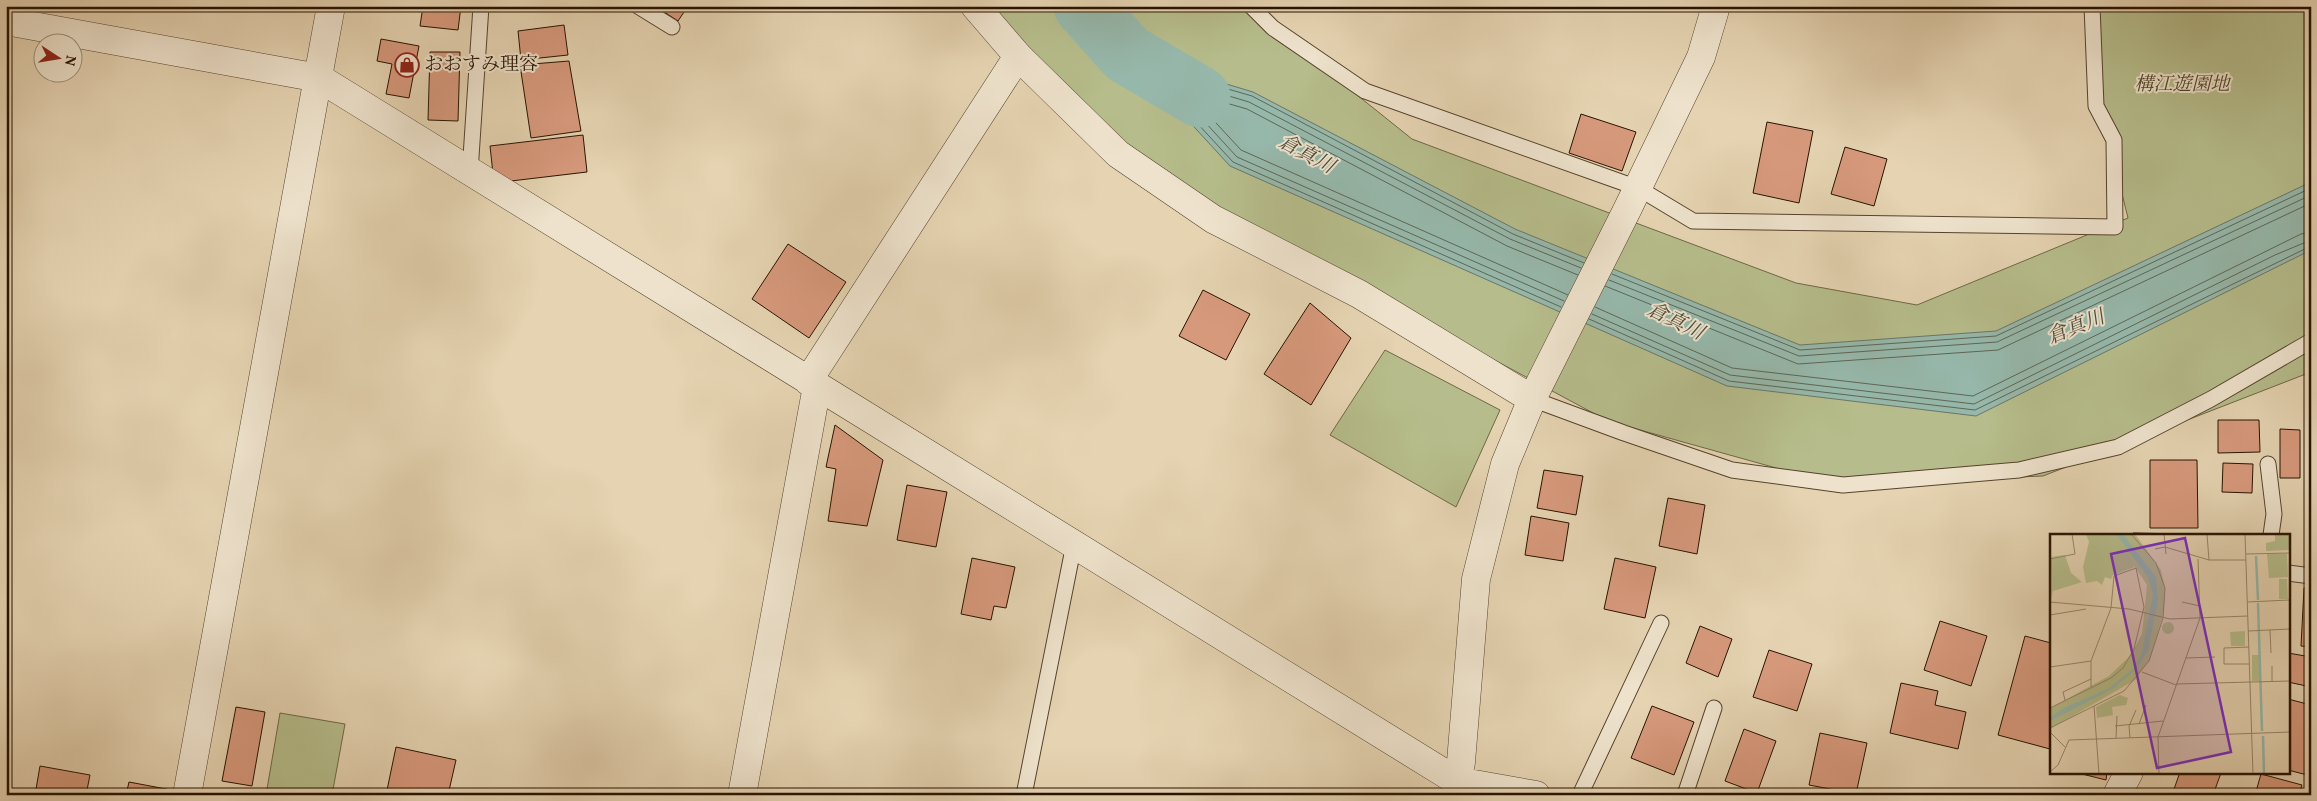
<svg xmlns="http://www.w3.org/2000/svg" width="2317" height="801" viewBox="0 0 2317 801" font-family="Vollkorn,'Noto Serif JP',serif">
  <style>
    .green { fill: #b6bc8b; stroke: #6e6846 }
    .water { fill: #96b8ab; stroke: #6a7667 }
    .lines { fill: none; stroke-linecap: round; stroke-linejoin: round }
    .shore { stroke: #5e6656; stroke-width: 1 }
    .river { stroke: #96b8ab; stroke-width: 61 }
    .building { fill: #d7997c; stroke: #271300 }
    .service-casing { stroke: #56432c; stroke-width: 17 }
    .minor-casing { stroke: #56432c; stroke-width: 29 }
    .service { stroke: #eee2cc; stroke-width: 15 }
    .minor { stroke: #eee2cc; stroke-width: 28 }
    .labels { text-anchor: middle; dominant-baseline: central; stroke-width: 4; stroke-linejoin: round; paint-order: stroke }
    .poi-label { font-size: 19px; fill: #271300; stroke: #eee2cc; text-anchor: start }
    .park-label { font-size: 19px; font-style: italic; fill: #52462a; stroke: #eee2cc }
    .water-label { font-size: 20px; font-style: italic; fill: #4e4d3c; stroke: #eee2cc }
    .inset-river { fill: none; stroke: #96b8ab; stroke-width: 2.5 }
    .inset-road { fill: none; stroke: #99866a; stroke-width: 1 }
    .view { fill: #7b2cbf; fill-opacity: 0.15; stroke: #7b2cbf; stroke-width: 2.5 }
    .inset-edge { fill: none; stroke: #271300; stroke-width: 2.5 }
  </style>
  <rect width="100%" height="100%" fill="#e5d3b1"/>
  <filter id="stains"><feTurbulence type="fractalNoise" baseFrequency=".004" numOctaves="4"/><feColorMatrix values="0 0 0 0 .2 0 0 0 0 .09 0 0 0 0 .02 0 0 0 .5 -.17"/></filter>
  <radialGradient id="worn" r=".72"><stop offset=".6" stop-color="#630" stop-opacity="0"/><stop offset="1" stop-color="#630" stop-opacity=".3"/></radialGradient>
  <path class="green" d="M984 6H1246L1412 139 1796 283 1917 305 2128 218 2101 109 2098 71 2083 6H2311V372L2043 476 1837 485 1608 421 1137 168Z
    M1385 350 1500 410 1456 507 1330 435Z
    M280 713 345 724 332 795H266Z"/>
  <path class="water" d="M1127 54 1253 92 1515 229 1800 345 1996 331 2311 182V250L1976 416 1727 386 1230 166Z"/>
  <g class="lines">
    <path class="shore" d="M1612 274 1800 350 1996 336 2311 188
      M1609 280 1799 356 1997 342 2311 195
      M1605 286 1798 364 1998 350 2311 203
      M1568 295 1241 150 1193 98V95L1195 94 1247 109 1507 246 1578 275
      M1564 301 1237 157 1169 83V80L1172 79 1249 102 1510 239 1581 268
      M1561 307 1233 162 1149 71V68L1152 67 1252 96 1513 234 1584 263
      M1595 307 1732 368 1973 396 2301 234 2311 232
      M1592 314 1730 375 1974 404 2275 255 2311 240
      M1589 319 1729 381 1975 410 2311 246"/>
    <path class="river" d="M1084 6 1127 54 1200 97"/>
  </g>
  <path class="building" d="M423 6H461L458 30 420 26Z
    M655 6H688L678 21Z
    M564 25 568 55 521 60 518 31Z
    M381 39 419 46 409 98 386 94 392 64 377 61Z
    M430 52H460L458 121 428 120Z
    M569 61 581 131 531 138 520 65Z
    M1581 114 1636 132 1622 171 1569 153Z
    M1767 122 1813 131 1799 203 1753 193Z
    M583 135 587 172 494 183 490 146Z
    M1845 147 1887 159 1874 206 1831 194Z
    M788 244 846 282 809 338 752 299Z
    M1203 290 1250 314 1226 360 1179 336Z
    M1310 303 1351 338 1311 405 1264 374Z
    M2218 420H2259L2260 452 2218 453Z
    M835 425 883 460 867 526 828 521 836 469 826 467Z
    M2280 429 2300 430V478H2280Z
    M2150 460H2197L2198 528H2150Z
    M2223 463 2253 464 2252 493 2222 492Z
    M1544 470 1583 476 1576 515 1537 508Z
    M907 485 947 492 936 547 897 540Z
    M1668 498 1705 505 1697 554 1659 546Z
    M1531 516 1569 523 1563 561 1525 555Z
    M2133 533 2182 534V535H2133Z
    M972 558 1015 567 1006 608 994 606 991 620 961 614Z
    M1615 558 1656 567 1645 618 1604 609Z
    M2304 588H2311V647L2301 646Z
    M1940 621 1987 636 1971 686 1924 670Z
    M1700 626 1732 639 1718 677 1686 663Z
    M2025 636 2051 643 2050 749 1998 735Z
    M1769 650 1812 664 1797 711 1753 697Z
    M2288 653 2311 657V687L2288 682Z
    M1901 683 1938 691 1935 705 1966 712 1958 749 1890 733Z
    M2288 699 2311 705V776L2288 770Z
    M1652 706 1694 722 1674 775 1631 758Z
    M236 707 265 712 252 786 222 781Z
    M1744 729 1776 741 1757 793 1725 781Z
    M1820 733 1867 743 1856 794 1809 785Z
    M396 747 456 760 448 795H386Z
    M40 766 90 775 86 795H35Z
    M2074 772H2107L2106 780Z
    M2180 772H2217L2221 773 2213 795H2172Z
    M2261 774 2302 785 2299 795H2255Z
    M129 782 182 792V795H126Z"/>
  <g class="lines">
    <g class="service-casing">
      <path id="service" d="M638 6 672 27
        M1251 6 1273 28 1365 91 1638 188 1693 221 2115 227 2114 140 2096 106 2092 6
        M470 172 481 6
        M1532 399 1624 433 1732 470 1843 485 2019 470 2118 447 2211 399 2311 341
        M2268 464 2274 514 2271 535
        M2288 573 2311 576
        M1024 795 1074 544
        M1580 795 1661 623
        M1685 795 1714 708"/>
    </g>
    <g class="minor-casing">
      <path id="minor" d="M975 6 1018 56 1118 154 1213 219 1359 294 1532 399
        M6 21 319 78 1457 781 1536 795
        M808 381 1018 56
        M187 795 331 6
        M742 795 817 386
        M1455 795 1461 762 1476 579 1505 464 1532 399 1627 210 1701 57 1716 6
        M2117 795 2129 772"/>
    </g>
    <use href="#service" class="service"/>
    <use href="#minor" class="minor"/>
  </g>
  <defs>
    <g id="shop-ring" transform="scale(1.25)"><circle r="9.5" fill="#eee2cc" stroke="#8f2418" stroke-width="1.5"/><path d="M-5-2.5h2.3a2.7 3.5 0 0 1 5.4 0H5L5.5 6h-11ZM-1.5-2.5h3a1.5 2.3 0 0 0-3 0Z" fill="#8f2418"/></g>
  </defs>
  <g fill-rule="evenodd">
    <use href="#shop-ring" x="407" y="65"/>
  </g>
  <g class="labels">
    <g class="poi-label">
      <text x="424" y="65">おおすみ理容</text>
    </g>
    <g class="park-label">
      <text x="2182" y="85">構江遊園地</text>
    </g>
    <g class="water-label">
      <text transform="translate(1306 155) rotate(28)">倉真川</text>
      <text transform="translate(1675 322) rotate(26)">倉真川</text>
      <text transform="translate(2076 328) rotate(-22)">倉真川</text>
    </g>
  </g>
  <g transform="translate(2050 534)">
    <rect width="240" height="240" fill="#e5d3b1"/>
    <path d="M36 0H85L111 36 115 54 114 77 100 125 85 146 0 195V174L59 142 81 121 92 100 97 51 85 33 63 41 61 45 55 43 52 51 47 47 36 49 33 33 39 8ZM225 0H240V16L216 17V9L225 7ZM217 20H237L238 43 219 44ZM15 21 21 39 32 48 3 57 1 65 0 23ZM229 45H237L238 65H229ZM112 94a6 6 0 1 1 12 0a6 6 0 1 1-12 0ZM195 97V112H181L180 98ZM202 121H209L211 147H202ZM70 161 78 164 76 171 62 173 63 181 47 184 46 173Z" fill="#b6bc8b"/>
    <path d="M66 0H73L106 43 108 66 98 117 90 128 103 60 98 43ZM67 151 68 152 0 187V183L16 173Z" fill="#96b8ab"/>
    <path class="inset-river" d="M206 22 208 66M208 69 212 197M61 154 84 136 92 122M213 202 214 240"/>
    <path class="inset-road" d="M114 0 116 20M157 0 159 26M195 0 203 240M105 15 115 13 159 26H196M196 20 240 19M0 25 25 20 22 0M0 68 79 75 120 85 198 82M132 68 150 72M197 68 240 66M0 81 36 75M220 96 221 119M198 97 240 95M199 113 174 114V130H199M136 124 165 123M222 132V148M0 133 41 127 61 74 64 42 86 34 94 73 84 115 73 134 61 144 0 174M92 138 126 151M126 150 240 147M41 153V127M15 166 13 158 41 145M44 172 49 240M89 190 96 171M65 192 113 187M0 194 74 157 99 127 113 84 115 54 106 29 81 0M0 198 15 213M66 204 67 182M80 204 79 192 86 176M0 238 8 231 19 206 240 198M109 240 108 203 150 84 148 25"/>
    <path class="view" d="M135 4 181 218 107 234 61 20Z"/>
    <rect width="240" height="240" class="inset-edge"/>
  </g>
  <rect width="2317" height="801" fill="none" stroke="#e5d3b1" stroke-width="25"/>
  <rect x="8" y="8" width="2302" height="786" fill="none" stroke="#271300" stroke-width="2.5"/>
  <rect x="12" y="12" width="2292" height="776" fill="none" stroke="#271300"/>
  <g transform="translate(58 58) rotate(102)"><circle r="24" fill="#eee2cc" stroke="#9e8f7a"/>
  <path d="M0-4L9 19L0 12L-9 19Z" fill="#8f2418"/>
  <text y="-8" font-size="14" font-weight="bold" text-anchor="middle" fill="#271300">N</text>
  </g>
  <rect width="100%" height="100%" filter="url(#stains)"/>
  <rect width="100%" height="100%" fill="url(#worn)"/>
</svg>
